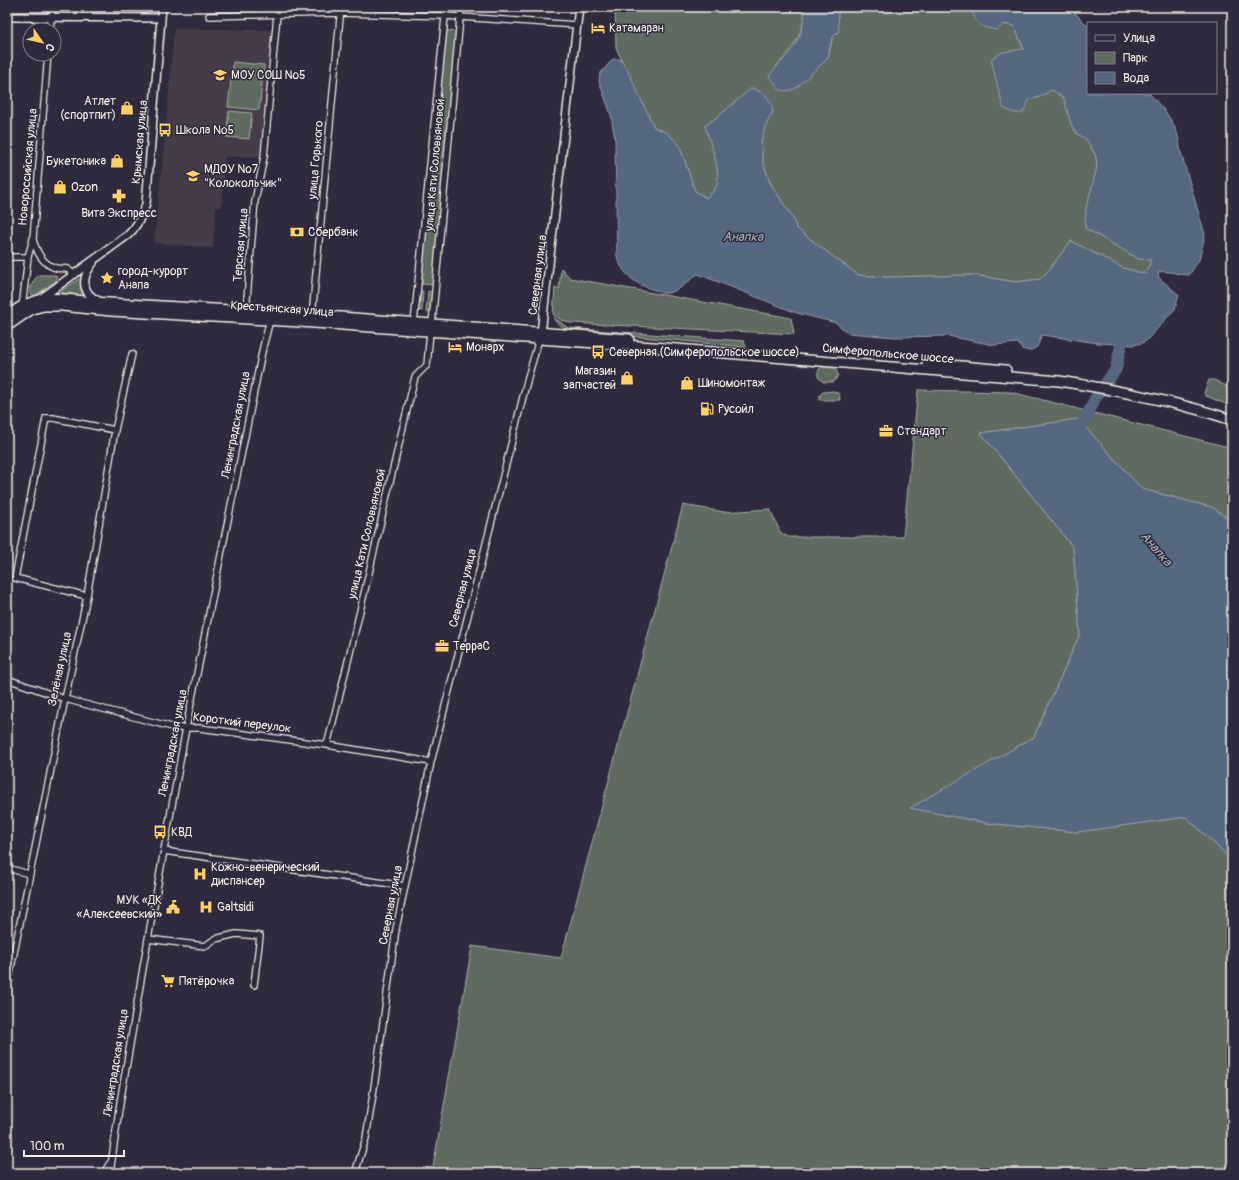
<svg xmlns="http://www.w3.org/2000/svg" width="1239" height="1180" viewBox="0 0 1239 1180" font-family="Pangolin,sans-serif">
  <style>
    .built { fill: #453a49 }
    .green { fill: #5f6b60; stroke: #aaaea4 }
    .water { fill: #556780; stroke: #959eaa }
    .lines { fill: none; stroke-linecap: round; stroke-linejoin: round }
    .river { stroke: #556780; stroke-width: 12 }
    .minor-casing { stroke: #f4f1e8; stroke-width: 8 }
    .tertiary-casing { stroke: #f4f1e8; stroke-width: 10 }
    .primary-casing { stroke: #f4f1e8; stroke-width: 12 }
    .minor { stroke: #2f2a3d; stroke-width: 5.5 }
    .tertiary { stroke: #2f2a3d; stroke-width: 7 }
    .primary { stroke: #2f2a3d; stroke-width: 9 }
    .labels { text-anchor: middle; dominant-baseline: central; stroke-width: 3; stroke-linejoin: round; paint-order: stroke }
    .poi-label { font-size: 12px; fill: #f4f1e8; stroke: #2f2a3d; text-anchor: start }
    .street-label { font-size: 12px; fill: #f4f1e8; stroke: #2f2a3d }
    .water-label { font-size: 13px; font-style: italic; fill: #acb3b9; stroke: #2f2a3d }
  </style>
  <rect width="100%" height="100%" fill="#2f2a3d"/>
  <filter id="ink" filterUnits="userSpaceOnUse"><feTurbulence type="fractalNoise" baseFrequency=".025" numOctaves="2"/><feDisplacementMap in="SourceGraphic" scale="8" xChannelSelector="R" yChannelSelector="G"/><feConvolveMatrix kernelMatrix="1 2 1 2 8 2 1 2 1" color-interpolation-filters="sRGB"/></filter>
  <g filter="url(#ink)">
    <path class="built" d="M174 29 274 30 261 157H225L222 207H216L213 248 154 243 166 126Z"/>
    <path class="green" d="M615 7H805C803 34 795 47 776 66L828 58 838 13 836 7H971L974 16 1004 24 1014 26 1024 50 1003 52 1029 100 1039 97 1052 90 1064 98 1071 124 1076 132 1086 139 1096 156 1097 168 1093 185 1085 228 1139 259 1151 260 1146 274 1123 268 1071 241 1048 271 1041 279 1015 282 974 275 885 277 858 275 819 246 796 228 793 218 770 183 763 162 761 142 765 127 773 111 752 88C736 100 722 115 705 126 709 140 724 176 715 189 713 192 709 195 707 198L695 191 679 144 667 133 654 127 616 48Z
      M445 30 457 32 433 285 421 284Z
      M233 62 264 65 259 110 228 107Z
      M229 111 252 113 249 139 226 137Z
      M561 268 570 278 791 318 794 334 570 323 563 320 562 321 553 314 555 287 559 289Z
      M39 275H55L57 276 56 281 34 296 30 293C30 287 34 278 39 275Z
      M79 279 83 280 84 295 82 296 62 293V290Z
      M419 291H423L422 311 417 310Z
      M428 291 432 292 430 312H426Z
      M553 317 568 328 744 341 746 347 567 330 556 322Z
      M826 366C833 367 836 367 838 375L834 382H824C818 379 816 375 819 369Z
      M1209 380H1214L1232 389V402L1228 405 1206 396 1204 393Z
      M918 390 1011 392 1232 448V522L1214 508 1142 489 1078 419 981 433 1073 547 1080 634 1034 737 911 808 986 823 1077 832 1186 817 1232 860V1173H432L472 946 561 958 683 505 724 512 770 509 780 532 788 537H903Z
      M834 391 839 394 840 400H819L820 395 823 392Z"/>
    <path class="water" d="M805 7H836L838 13 839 31 832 38 828 58 795 89 786 91 780 90 769 76C779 63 792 53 799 38 803 29 804 17 805 7Z
      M971 7H1069L1088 26V93H1149C1164 110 1179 125 1180 149L1205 235 1199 260 1189 275C1178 275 1169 270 1158 272L1159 278 1179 295 1175 309 1145 342 1134 345 1098 343 1042 335 1037 347 1029 351 1022 349 1018 343 994 345 948 336 895 337 848 333 836 323 797 313 698 274C689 280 679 292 667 293 663 294 658 291 655 290 636 285 624 276 617 257L615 140 611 115 599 81 600 74 613 59H620L627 69 654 127 667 133 679 144 695 191 706 198C709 196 713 192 715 189 724 176 709 140 705 126 722 115 736 100 752 88L765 94 771 103 773 111 765 127 761 142 763 162 770 183 793 218 796 228 819 246 858 275 885 277 974 275 1015 282 1040 279 1048 271 1071 241 1123 268 1146 274 1151 260 1139 259 1085 228 1086 208 1097 168 1096 156 1086 139 1076 133 1071 124 1064 99 1052 90 1039 97 1029 100 1023 113H1014L1003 108 991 59 1003 52 1024 49 1014 26 1004 24 997 30C980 27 976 25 971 7Z
      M1078 419 1142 489 1214 508 1232 522V860L1186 817 1077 832 986 823 910 808 1034 737 1080 634 1073 547 981 433Z"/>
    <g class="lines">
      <path class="river" d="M1074 437 1079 427 1088 414 1096 397 1116 369 1121 345 1128 329"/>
      <g class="minor-casing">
        <path id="minor" d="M209 16 341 13 445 16 577 25
          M50 30 52 7
          M33 240C37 252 42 264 56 268 60 269 64 268 68 269L74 275
          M7 257H28
          M22 308 28 257 33 239 48 54
          M246 311 255 201 264 157 277 15
          M312 316 341 7
          M414 323 446 7
          M432 324 461 7
          M87 596 15 578 46 418H53L115 430
          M7 679 65 699 176 728H200L327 745 431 762
          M327 745C359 623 385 499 415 377L427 365 430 332
          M164 851 405 886
          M7 868 29 874
          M148 939 205 946 215 939 236 934 260 936 254 985
          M7 988 65 699 87 596 115 430 132 354
          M104 1173 110 1163
          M110 1173 119 1109 148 939 186 728 263 347 270 320
          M355 1173 366 1138 374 1088 396 929 431 762 528 377 540 336"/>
      </g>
      <g class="tertiary-casing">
        <path id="tertiary" d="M7 17 161 18
          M93 263C81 278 81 293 99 301
          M40 299 128 235C137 227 142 216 146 204L162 7
          M541 333 579 7"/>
      </g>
      <g class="primary-casing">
        <path id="primary" d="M7 317C12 313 17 308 23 306 45 294 68 299 92 302L301 314 629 339
          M7 326 32 309 44 306H62L111 311 300 322 653 347 1059 381C1117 390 1176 401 1232 420
          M927 363 1006 370"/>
      </g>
      <use href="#minor" class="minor"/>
      <use href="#tertiary" class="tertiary"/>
      <use href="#primary" class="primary"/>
    </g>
  </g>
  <defs>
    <g id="hotel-bare" transform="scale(1.08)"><path d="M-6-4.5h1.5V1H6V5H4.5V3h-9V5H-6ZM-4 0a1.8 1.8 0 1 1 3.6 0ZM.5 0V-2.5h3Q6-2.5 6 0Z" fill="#ffd166" stroke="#2f2a3d" stroke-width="2.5" paint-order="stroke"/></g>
    <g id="school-bare" transform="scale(1.08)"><path d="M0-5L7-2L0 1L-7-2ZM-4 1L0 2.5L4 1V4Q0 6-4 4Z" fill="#ffd166" stroke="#2f2a3d" stroke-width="2.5" paint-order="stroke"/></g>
    <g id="shop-bare" transform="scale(1.08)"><path d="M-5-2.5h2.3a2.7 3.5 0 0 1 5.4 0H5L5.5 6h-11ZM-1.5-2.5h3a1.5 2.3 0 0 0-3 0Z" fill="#ffd166" stroke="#2f2a3d" stroke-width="2.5" paint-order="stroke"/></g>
    <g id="bus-bare" transform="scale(1.08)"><path d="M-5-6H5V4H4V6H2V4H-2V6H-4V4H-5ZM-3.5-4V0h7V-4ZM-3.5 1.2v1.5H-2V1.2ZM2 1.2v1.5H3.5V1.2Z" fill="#ffd166" stroke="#2f2a3d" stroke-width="2.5" paint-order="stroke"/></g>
    <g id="pharmacy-bare" transform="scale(1.08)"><path d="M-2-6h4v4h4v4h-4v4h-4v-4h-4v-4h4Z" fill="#ffd166" stroke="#2f2a3d" stroke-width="2.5" paint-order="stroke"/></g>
    <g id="bank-bare" transform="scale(1.08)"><path d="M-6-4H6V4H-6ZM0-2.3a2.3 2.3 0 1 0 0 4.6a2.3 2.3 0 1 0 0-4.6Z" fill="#ffd166" stroke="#2f2a3d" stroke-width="2.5" paint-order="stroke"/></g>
    <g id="sight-bare" transform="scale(1.08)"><path d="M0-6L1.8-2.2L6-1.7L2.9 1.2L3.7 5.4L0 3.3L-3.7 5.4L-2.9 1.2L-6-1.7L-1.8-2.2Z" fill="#ffd166" stroke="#2f2a3d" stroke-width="2.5" paint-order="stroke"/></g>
    <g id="fuel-bare" transform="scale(1.08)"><path d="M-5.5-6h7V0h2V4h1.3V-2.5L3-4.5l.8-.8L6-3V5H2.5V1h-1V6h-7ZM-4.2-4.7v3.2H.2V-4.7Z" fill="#ffd166" stroke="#2f2a3d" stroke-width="2.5" paint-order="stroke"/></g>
    <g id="office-bare" transform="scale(1.08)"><path d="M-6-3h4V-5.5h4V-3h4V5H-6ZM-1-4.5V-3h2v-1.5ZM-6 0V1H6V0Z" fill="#ffd166" stroke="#2f2a3d" stroke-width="2.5" paint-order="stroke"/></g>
    <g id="hospital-bare" transform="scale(1.08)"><path d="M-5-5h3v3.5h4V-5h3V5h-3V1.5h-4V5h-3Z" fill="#ffd166" stroke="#2f2a3d" stroke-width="2.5" paint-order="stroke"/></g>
    <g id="civic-bare" transform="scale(1.08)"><path d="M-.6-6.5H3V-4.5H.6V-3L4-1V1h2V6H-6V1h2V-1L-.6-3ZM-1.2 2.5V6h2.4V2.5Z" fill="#ffd166" stroke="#2f2a3d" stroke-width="2.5" paint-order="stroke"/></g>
    <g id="supermarket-bare" transform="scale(1.08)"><path d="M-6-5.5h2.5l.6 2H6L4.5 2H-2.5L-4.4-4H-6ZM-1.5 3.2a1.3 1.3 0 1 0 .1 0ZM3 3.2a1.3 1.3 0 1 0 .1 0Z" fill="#ffd166" stroke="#2f2a3d" stroke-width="2.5" paint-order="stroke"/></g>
  </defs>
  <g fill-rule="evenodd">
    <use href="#hotel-bare" x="598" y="28"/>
    <use href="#school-bare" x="220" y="75"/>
    <use href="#shop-bare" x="127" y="108"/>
    <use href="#bus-bare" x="165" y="130"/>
    <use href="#shop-bare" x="117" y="161"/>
    <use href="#school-bare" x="193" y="176"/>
    <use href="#shop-bare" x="60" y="187"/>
    <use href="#pharmacy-bare" x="119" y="196"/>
    <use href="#bank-bare" x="297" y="232"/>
    <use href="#sight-bare" x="107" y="278"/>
    <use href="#hotel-bare" x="455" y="347"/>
    <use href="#bus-bare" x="598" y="352"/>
    <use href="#shop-bare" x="627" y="378"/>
    <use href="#shop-bare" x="687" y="383"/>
    <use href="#fuel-bare" x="707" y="409"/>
    <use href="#office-bare" x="886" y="431"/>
    <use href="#office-bare" x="442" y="646"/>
    <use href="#bus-bare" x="160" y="832"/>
    <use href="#hospital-bare" x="200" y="874"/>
    <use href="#civic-bare" x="173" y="907"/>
    <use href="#hospital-bare" x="206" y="907"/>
    <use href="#supermarket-bare" x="168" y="981"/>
  </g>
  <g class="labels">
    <g class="poi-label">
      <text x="609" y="28">Катамаран</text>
      <text x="231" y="75">МОУ СОШ №5</text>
      <text x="116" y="101" text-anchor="end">Атлет<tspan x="116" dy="14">(спортпит)</tspan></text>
      <text x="176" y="130">Школа №5</text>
      <text x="106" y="161" text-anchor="end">Букетоника</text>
      <text x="204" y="169">МДОУ №7<tspan x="204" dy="14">"Колокольчик"</tspan></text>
      <text x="71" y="187">Ozon</text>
      <text x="119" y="213" text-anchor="middle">Вита Экспресс</text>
      <text x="308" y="232">Сбербанк</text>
      <text x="118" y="271">город-курорт<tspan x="118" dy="14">Анапа</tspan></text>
      <text x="466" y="347">Монарх</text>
      <text x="609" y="352">Северная (Симферопольское шоссе)</text>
      <text x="616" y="371" text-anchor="end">Магазин<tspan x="616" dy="14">запчастей</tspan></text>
      <text x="698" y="383">Шиномонтаж</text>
      <text x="718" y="409">Русойл</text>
      <text x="897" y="431">Стандарт</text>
      <text x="453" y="646">ТерраС</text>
      <text x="171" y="832">КВД</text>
      <text x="211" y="867">Кожно-венерический<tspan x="211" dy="14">диспансер</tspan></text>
      <text x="162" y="900" text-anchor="end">МУК «ДК<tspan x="162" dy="14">«Алексеевский»</tspan></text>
      <text x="217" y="907">Galtsidi</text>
      <text x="179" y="981">Пятёрочка</text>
    </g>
    <g class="street-label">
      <text transform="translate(140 142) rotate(-85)">Крымская улица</text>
      <text transform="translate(316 160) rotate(-85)">улица Горького</text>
      <text transform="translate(435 165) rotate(-85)">улица Кати Соловьяновой</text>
      <text transform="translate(28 167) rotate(-85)">Новороссийская улица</text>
      <text transform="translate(241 245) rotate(-85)">Терская улица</text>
      <text transform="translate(538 275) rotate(-83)">Северная улица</text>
      <text transform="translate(282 309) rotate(4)">Крестьянская улица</text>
      <text transform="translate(888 354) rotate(5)">Симферопольское шоссе</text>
      <text transform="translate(236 425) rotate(-79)">Ленинградская улица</text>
      <text transform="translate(367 534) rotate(-77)">улица Кати Соловьяновой</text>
      <text transform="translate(463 588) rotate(-76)">Северная улица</text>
      <text transform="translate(60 669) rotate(-78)">Зелёная улица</text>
      <text transform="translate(242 723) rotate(7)">Короткий переулок</text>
      <text transform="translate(173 743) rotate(-79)">Ленинградская улица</text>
      <text transform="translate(391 905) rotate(-79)">Северная улица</text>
      <text transform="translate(116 1063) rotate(-81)">Ленинградская улица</text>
    </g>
    <g class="water-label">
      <text x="743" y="237">Анапка</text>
      <text transform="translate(1156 549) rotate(49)">Анапка</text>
    </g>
  </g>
  <rect width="1239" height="1180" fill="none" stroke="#2f2a3d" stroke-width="24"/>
  <rect x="12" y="12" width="1215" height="1156" fill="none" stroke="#f4f1e8" stroke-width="1.5" filter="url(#ink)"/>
  <rect x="1087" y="22" width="130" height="72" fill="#2f2a3d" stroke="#7e7a81"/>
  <rect x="1095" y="35" width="20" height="6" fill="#2f2a3d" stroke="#7e7a81"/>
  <text x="1123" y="42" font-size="12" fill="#f4f1e8">Улица</text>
  <rect x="1095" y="52" width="20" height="12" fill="#5f6b60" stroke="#7e7a81"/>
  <text x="1123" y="62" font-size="12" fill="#f4f1e8">Парк</text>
  <rect x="1095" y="72" width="20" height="12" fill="#556780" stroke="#7e7a81"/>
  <text x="1123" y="82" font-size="12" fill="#f4f1e8">Вода</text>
  <g transform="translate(42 42) rotate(124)"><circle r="19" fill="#2f2a3d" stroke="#7e7a81"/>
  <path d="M0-3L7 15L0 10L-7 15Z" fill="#ffd166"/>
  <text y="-6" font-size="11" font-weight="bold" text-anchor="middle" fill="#f4f1e8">С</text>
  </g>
  <path d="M24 1150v6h100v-6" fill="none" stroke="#f4f1e8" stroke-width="2"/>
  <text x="30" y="1150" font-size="12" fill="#f4f1e8" stroke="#2f2a3d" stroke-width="3" paint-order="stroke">100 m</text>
</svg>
